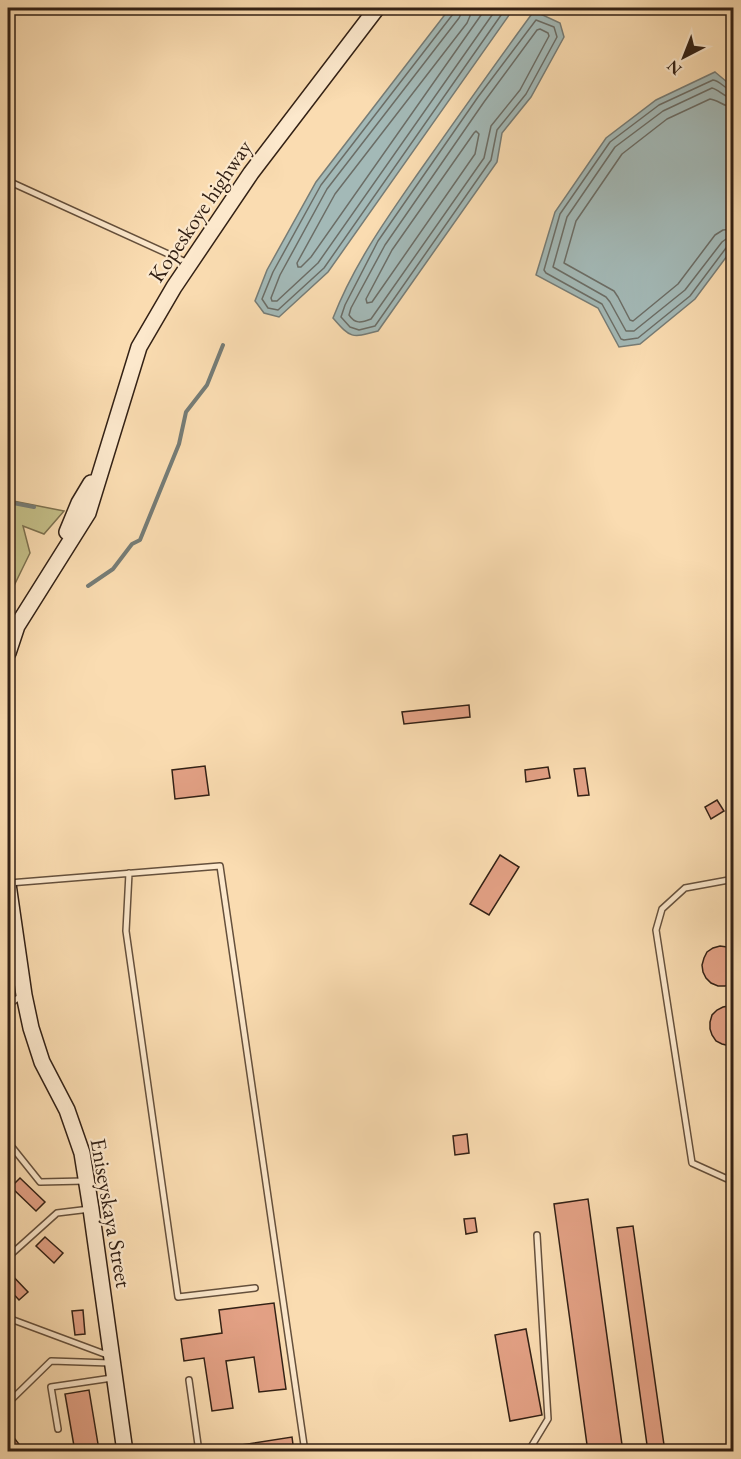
<svg xmlns="http://www.w3.org/2000/svg" width="741" height="1459" viewBox="0 0 741 1459" font-family="'EB Garamond',serif">
  <style>
    .green { fill: #c4bf88; stroke: #7c704e; stroke-width: 1.5 }
    .water { fill: #a3b9b7; stroke: #767c76; stroke-width: 1.5 }
    .lines { fill: none; stroke-linecap: round; stroke-linejoin: round }
    .shore { stroke: #6b6d66; stroke-width: 1.5 }
    .stream { stroke: #767c76; stroke-width: 4 }
    .building { fill: #e3a185; stroke: #332115; stroke-width: 1.5 }
    .lane-casing { stroke: #65503c; stroke-width: 8 }
    .secondary-casing { stroke: #332115; stroke-width: 18 }
    .lane { stroke: #fce8cc; stroke-width: 5 }
    .secondary { stroke: #fce8cc; stroke-width: 15 }
    .labels { text-anchor: middle; dominant-baseline: central; stroke-width: 4.5; stroke-linejoin: round; paint-order: stroke }
    .street-label { font-size: 22px; fill: #332115; stroke: #fce8cc }
  </style>
  <rect width="100%" height="100%" fill="#fadcb1"/>
  <filter id="stains"><feTurbulence type="fractalNoise" baseFrequency=".00333" numOctaves="4"/><feColorMatrix values="0 0 0 0 .2 0 0 0 0 .09 0 0 0 0 .02 0 0 0 .5 -.17"/></filter>
  <radialGradient id="worn" r=".72"><stop offset=".6" stop-color="#630" stop-opacity="0"/><stop offset="1" stop-color="#630" stop-opacity=".3"/></radialGradient>
  <path class="green" d="M8 500 64 511 44 534 23 526 30 553 8 598Z"/>
  <path class="water" d="M450 8H514L328 272 279 317 264 313 255 301 267 270 316 182Z
    M534 11 560 23 564 37 531 97 502 133 497 162 378 331C352 338 351 339 333 318 354 264 387 218 419 172 457 118 495 64 534 11Z
    M715 72 733 87V248L695 299 640 344 619 347 598 308 536 275 555 212 606 138 656 100Z"/>
  <g class="lines">
    <path class="shore" d="M454 8 453 14 321 185 273 272 262 299 268 308 278 310 324 268 506 8
      M462 8 461 14 459 18 327 189 280 275 271 298 272 301H277L318 263 497 8
      M471 8 470 16 467 23 335 194 297 263 298 267H301L311 257 486 8
      M536 20 554 27 557 37 526 94 497 130 491 160 375 326 359 330 350 327 341 317 345 305 378 241 478 97Z
      M540 29 548 33 549 36 520 90 491 126 484 158 371 319C361 323 355 324 349 315L351 308 385 245 484 102 537 30Z
      M734 91C725 90 721 81 713 80L659 105 610 142 560 214 544 270 546 273 602 304 621 339 624 340 638 338 690 296 726 248 729 245H734
      M734 98C724 98 720 90 712 88L663 111 615 147 567 217 553 267 606 297 610 302 626 331H634L685 290 722 242 726 239 734 238
      M734 107C723 107 719 100 710 99L667 119 622 154 576 221 564 263 614 291 618 297 630 320 633 321 678 284 715 235 723 230 734 229
      M476 131 479 134 475 154 372 302 367 303 366 299 392 250 474 133Z"/>
    <path class="stream" d="M8 502 34 507
      M88 586 113 569 132 544 140 540 179 444 186 412 207 385 223 345"/>
  </g>
  <path class="building" d="M469 705 470 717 404 724 402 712Z
    M205 766 209 795 175 799 172 770Z
    M548 767 550 778 526 782 525 770Z
    M585 768 589 795 578 796 574 769Z
    M717 800 724 811 711 819 705 807Z
    M500 855 519 867 489 915 470 904Z
    M720 946 727 947 734 950V983L725 986H718L711 983 706 978 703 972 702 965 704 958 707 952 713 948Z
    M734 1005V1047L722 1044 716 1041 712 1035 710 1029V1022L712 1015 717 1010 723 1007Z
    M467 1134 469 1153 455 1155 453 1136Z
    M20 1178 45 1202 36 1211 11 1187Z
    M588 1199 623 1452H588L554 1204Z
    M475 1218 477 1232 466 1234 464 1219Z
    M633 1226 665 1452H648L617 1228Z
    M45 1237 63 1253 54 1263 36 1246Z
    M8 1271 28 1292 19 1300 8 1288Z
    M274 1303 286 1389 259 1392 254 1357 226 1361 233 1408 212 1411 204 1358 184 1361 181 1339 222 1333 219 1310Z
    M83 1310 85 1334 75 1335 72 1311Z
    M526 1329 542 1415 510 1421 495 1335Z
    M89 1390 99 1450 75 1452 65 1394Z
    M8 1430 25 1452H8Z
    M292 1437 294 1452H235V1446Z"/>
  <g class="lines">
    <g class="lane-casing">
      <path id="lane" d="M8 181 188 263
        M129 873 126 931 178 1297 255 1288
        M734 879 685 888 662 909 656 930 692 1163 734 1182
        M9 883 220 866 305 1452
        M8 1005 21 996
        M8 1142 40 1182 85 1181
        M8 1257 57 1213 90 1209
        M8 1318 110 1356
        M189 1380 199 1452
        M8 1403 51 1361 110 1363
        M58 1429 51 1387 112 1378
        M528 1452 548 1419 537 1235"/>
    </g>
    <g class="secondary-casing">
      <path id="secondary" d="M67 532 79 503 91 483
        M8 653 17 626 88 513 139 347 174 287 251 173 377 8
        M8 884 24 995 31 1028 42 1062 67 1110 82 1153 91 1209 125 1452"/>
    </g>
    <use href="#lane" class="lane"/>
    <use href="#secondary" class="secondary"/>
  </g>
  <g class="labels">
    <g class="street-label">
      <text transform="translate(200 211) rotate(-56)">Kopeskoye highway</text>
      <text transform="translate(111 1213) rotate(80)">Eniseyskaya Street</text>
    </g>
  </g>
  <rect width="741" height="1459" fill="none" stroke="#fadcb1" stroke-width="30"/>
  <rect x="9" y="9" width="723" height="1441" fill="none" stroke="#332115" stroke-width="3"/>
  <rect x="15" y="15" width="711" height="1429" fill="none" stroke="#332115" stroke-width="1.5"/>
  <g transform="translate(684 57) rotate(222)" stroke="#fce8cc" stroke-width="4.5" paint-order="stroke">
  <path d="M0-4.5L10 22L0 15L-10 22Z" fill="#332115"/>
  <text y="-9" font-size="16" font-weight="bold" text-anchor="middle" fill="#332115">N</text>
  </g>
  <rect width="100%" height="100%" filter="url(#stains)"/>
  <rect width="100%" height="100%" fill="url(#worn)"/>
</svg>
